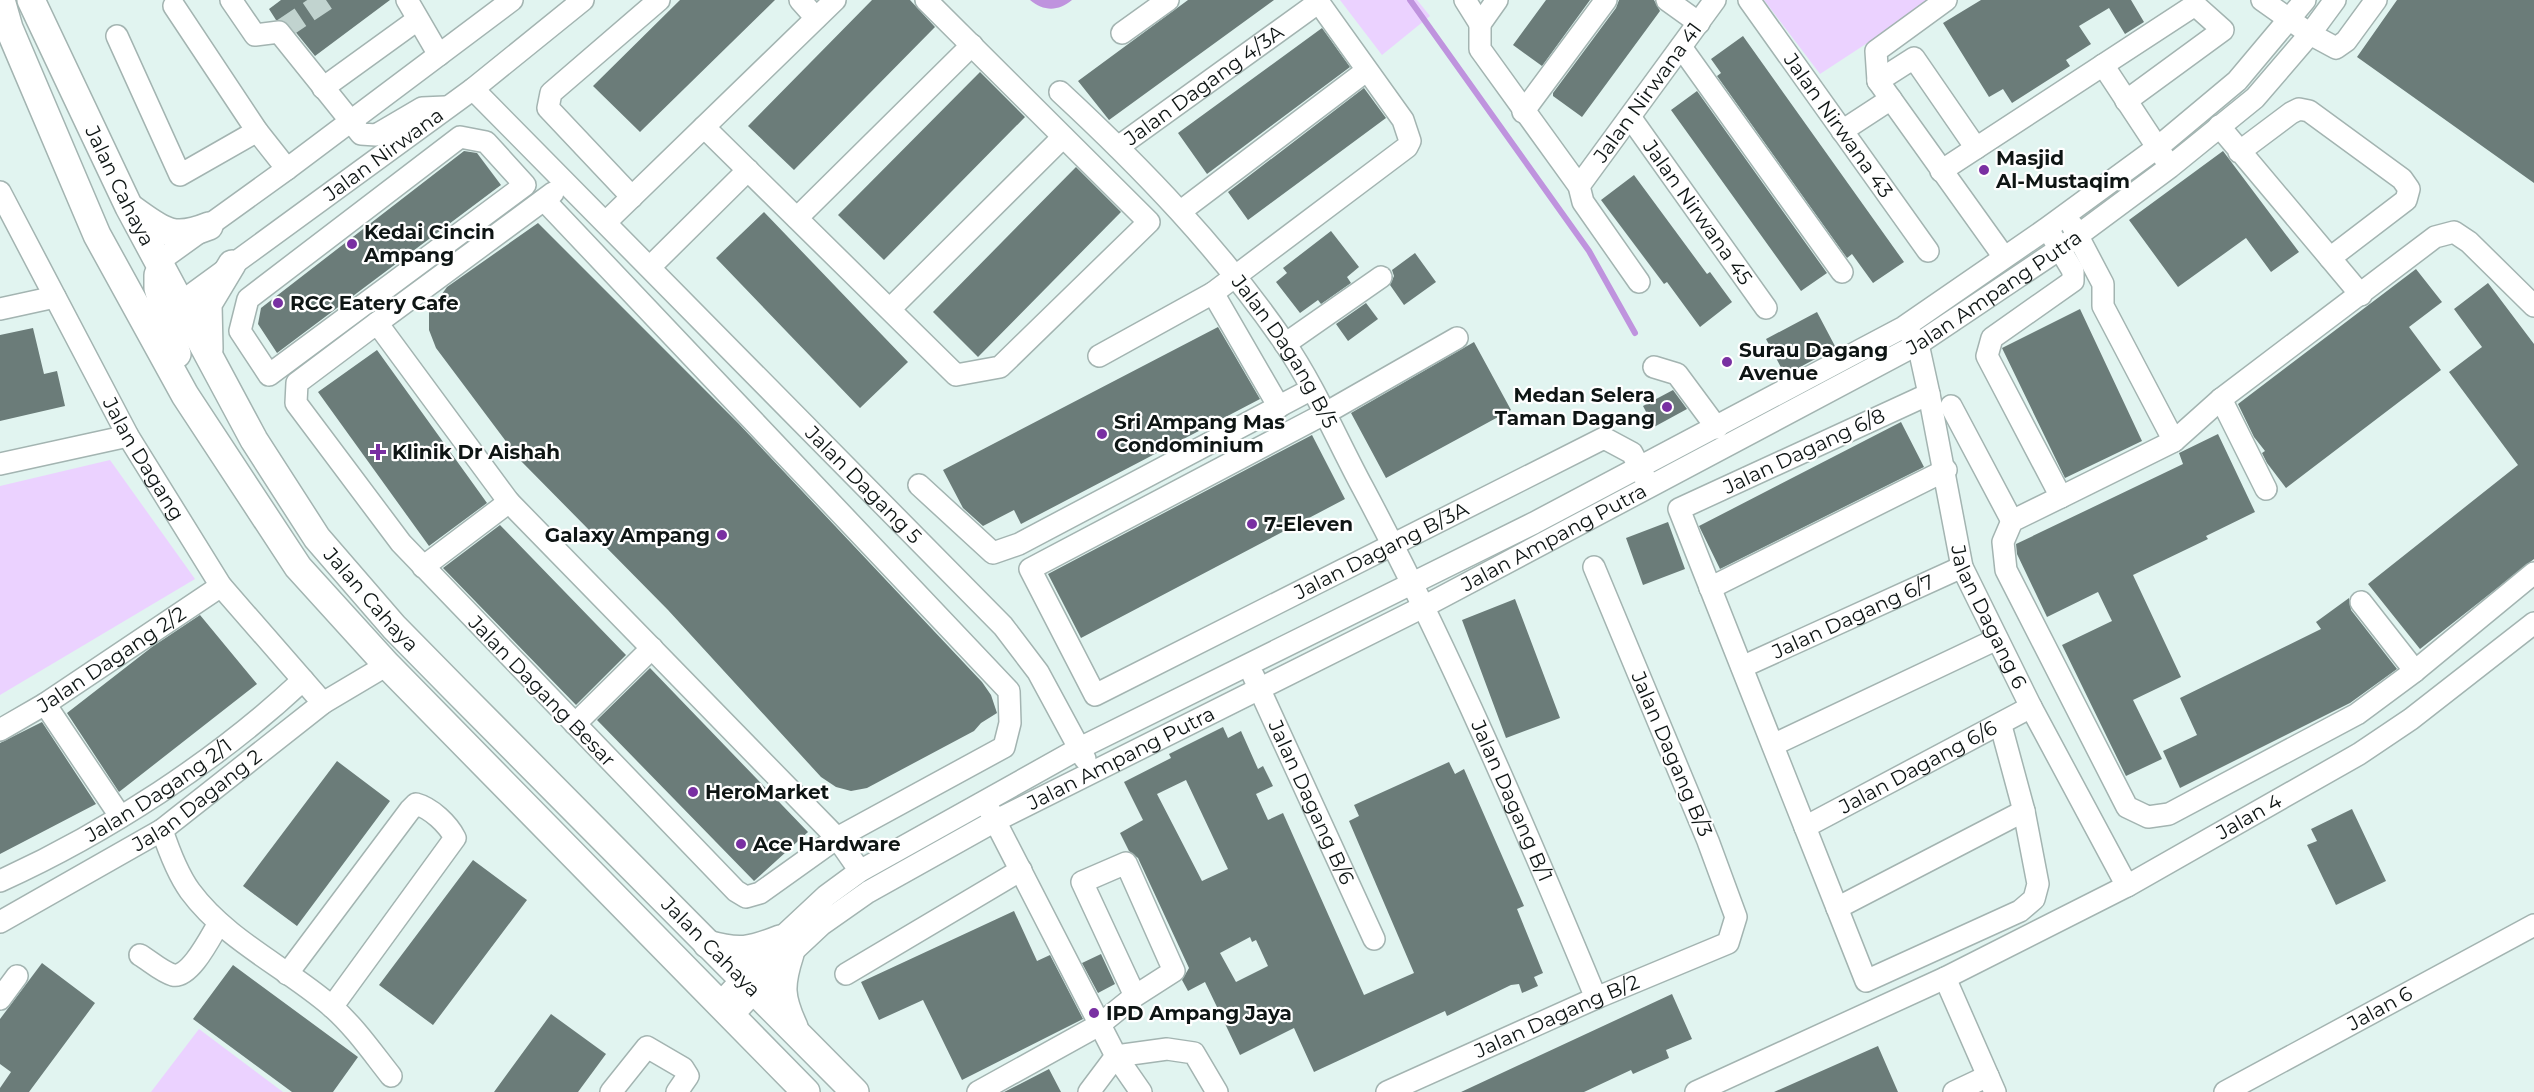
<svg xmlns="http://www.w3.org/2000/svg" width="2534" height="1092" viewBox="0 0 2534 1092" font-family="Montserrat,sans-serif">
  <style>
    .green { fill: #ebd2ff }
    .water { fill: #bf93de }
    .lines { fill: none; stroke-linecap: round; stroke-linejoin: round }
    .stream { stroke: #bf93de; stroke-width: 6 }
    .building { fill: #6b7c79; fill-rule: evenodd }
    .minor-tunnel { stroke: #c1d3cf; stroke-width: 21; stroke-dasharray: 21 10; stroke-linecap: butt }
    .minor-casing { stroke: #a3b4b1; stroke-width: 24 }
    .major-casing { stroke: #a3b4b1; stroke-width: 30 }
    .minor { stroke: #fff; stroke-width: 21 }
    .major { stroke: #fff; stroke-width: 27 }
    .poi-dot { fill: #7930a2; stroke: #fff; stroke-width: 2 }
    .labels { text-anchor: middle; dominant-baseline: central; stroke-width: 4.5; stroke-linejoin: round; paint-order: stroke }
    .street-label { font-size: 20px; fill: #0e1514; stroke: #fff }
    .poi-label { font-size: 20px; font-weight: bold; fill: #0e1514; stroke: #fff; text-anchor: start }
  </style>
  <rect width="100%" height="100%" fill="#e1f4f0"/>
  <path class="green" d="M1340 0H1417L1430 16 1382 55Z
    M1764 0H1933L1820 74Z
    M110 460 195 579 0 695V486Z
    M199 1029 283 1092H151Z"/>
  <path class="water" d="M1030 0H1072C1058 12 1043 11 1030 0Z"/>
  <g class="lines">
    <path class="stream" d="M1410 0 1589 251 1635 333"/>
  </g>
  <path class="building" d="M281 0H390L315 56 289 24 276 20 269 9Z
    M680 0H775L640 132 593 86Z
    M872 0H910L935 27 794 170 748 126Z
    M1188 0H1274L1109 120 1078 81Z
    M1546 0H1590L1542 66 1513 45Z
    M1619 0H1654L1660 11 1582 117 1553 96V93L1616 8Z
    M1981 0H2131L2144 22 2125 34 2109 8 2079 26 2091 44 2066 60 2070 66 2012 103 2003 89 1989 97 1943 23Z
    M2397 0H2534V183L2357 57Z
    M1322 28 1350 67 1207 174 1178 133Z
    M1743 36 1904 262 1873 283 1852 254 1847 258 1717 76 1721 73 1711 59Z
    M980 72 1025 117 884 260 838 215Z
    M1364 88 1386 118 1248 220 1228 192Z
    M1697 91 1827 273 1801 291 1671 110Z
    M464 151 477 153 501 185 277 353 258 324 261 308Z
    M2223 151 2299 252 2271 272 2246 238 2178 287 2129 220Z
    M1076 167 1121 212 978 357 933 312Z
    M1634 175 1707 274 1710 272 1732 302 1700 327 1667 282 1664 284 1601 200Z
    M764 212 908 362 860 408 716 258Z
    M538 223 739 424 982 682 991 695 997 713 981 723 974 731 867 788 851 791 836 787 821 777 668 610 520 460 436 348 429 330V312L447 287Z
    M1331 231 1359 267 1347 277 1351 283 1321 304 1318 300 1300 313 1276 282 1287 273 1283 268Z
    M1415 253 1436 282 1404 305 1390 285 1394 276 1392 270Z
    M2416 269 2442 302 2409 327 2441 370 2286 488 2267 463 2262 453 2265 451 2254 437 2238 404Z
    M2488 283 2534 344V559L2420 649 2368 584 2518 465 2449 372 2482 347 2454 309Z
    M1366 303 1378 319 1348 341 1336 324Z
    M2080 309 2142 441 2065 478 2002 348Z
    M1817 312 1836 348 1785 375 1766 339Z
    M1218 327 1260 399 1021 524 1014 510 983 526 963 508 943 470Z
    M33 328 44 374 57 371 65 406 0 421V335Z
    M1474 342 1511 410 1386 478 1351 413Z
    M377 350 487 503 429 546 318 392Z
    M1673 390 1687 409 1654 427 1643 406Z
    M1901 422 1924 467 1720 569 1699 526Z
    M2218 434 2255 512 2206 536 2208 539 2133 575 2181 677 2133 700 2162 759 2126 776 2062 645 2112 621 2098 592 2047 617 2017 554 2016 544 2183 464 2179 453Z
    M1312 435 1345 499 1081 638 1048 574Z
    M1668 522 1685 569 1643 585 1626 538Z
    M500 525 626 655 576 705 443 568Z
    M2349 598 2351 610 2397 669 2350 703 2180 788 2163 751 2197 735 2180 698 2321 629 2316 622Z
    M1515 599 1560 718 1506 738 1462 620Z
    M200 615 257 684 119 792 67 713 152 647Z
    M650 668 808 832 754 881 597 720Z
    M42 722 96 804 0 854V743Z
    M1223 727 1228 738 1241 731 1258 769 1263 766 1273 786 1256 794 1268 820 1283 813 1364 995 1414 973 1349 821 1359 816 1354 805 1449 762 1455 774 1464 769 1524 906 1517 909 1543 973 1534 977 1538 986 1522 993 1519 984 1511 985 1447 1016 1445 1011 1314 1072 1294 1028 1240 1055 1205 982 1188 991 1182 980 1189 968 1138 858 1129 851 1120 833 1143 820 1124 782 1171 758 1169 754ZM1186 780 1228 869 1202 881 1157 794ZM1250 937 1252 942 1256 940 1268 966 1236 982 1220 953Z
    M337 761 390 801 297 926 243 886Z
    M2352 809 2386 881 2336 905 2307 845 2317 841 2311 829Z
    M473 860 527 900 433 1025 379 985Z
    M1014 911 1037 961 1050 955 1083 1019 962 1080 923 1000 879 1020 861 982Z
    M1101 954 1115 984 1098 993 1082 963Z
    M42 963 95 1003 29 1092H0V1088L11 1072 0 1064V1019Z
    M233 965 358 1057 333 1092H292L193 1019Z
    M1672 994 1692 1039 1666 1050 1669 1058 1633 1074 1631 1070 1584 1092H1461Z
    M551 1014 606 1054 578 1092H494Z
    M1878 1046 1898 1092H1774Z
    M1049 1069 1061 1092H1004L1020 1084Z"/>
  <g class="lines">
    <path class="minor-tunnel" d="M283 29 326 0"/>
    <g class="minor-casing">
      <g id="minor">
        <path d="M231 0 255 35 279 32 361 134 376 135 422 108 445 107"/>
        <path d="M407 0 439 55"/>
        <path d="M800 0 816 18"/>
        <path d="M1465 0 1480 24"/>
        <path d="M1667 0 1699 23"/>
        <path id="s1" d="M1749 0 1928 251"/>
        <path d="M2262 0 2310 34 2336 48 2346 41 2376 0"/>
        <path d="M174 6 257 131 287 169"/>
        <path d="M1480 24V49L1579 186 1583 202 1639 282"/>
        <path d="M1480 24 1497 0"/>
        <path d="M1122 33 1168 0"/>
        <path d="M117 36 180 175 257 131"/>
        <path d="M1681 47 1842 272"/>
        <path d="M2103 65 2165 159"/>
        <path d="M1878 81 1876 51 1946 0"/>
        <path d="M323 88 417 20"/>
        <path id="s2" d="M473 89 1003 626 1038 672 1085 759"/>
        <path id="s3" d="M1060 92C1143 169 1220 249 1284 342 1315 387 1337 440 1363 488 1451 653 1524 825 1596 998"/>
        <path d="M1523 112 1606 0"/>
        <path id="s4" d="M1630 117 1766 308"/>
        <path d="M2219 126 2330 258 2406 200 2409 189 2402 179 2309 111 2299 109 2291 113 2239 152"/>
        <path d="M704 127 956 375 1000 367 1149 222 926 0"/>
        <path d="M1842 131 1891 99"/>
        <path d="M460 137 486 142 525 185 269 375 240 331 248 299Z"/>
        <path id="s5" d="M1118 147 1319 2"/>
        <path d="M1976 148 1914 58 1878 81 2004 257"/>
        <path d="M1941 171 2195 5 2223 30 2126 101"/>
        <path id="s6" d="M1579 186 1715 0"/>
        <path id="s7" d="M0 192 128 436 221 586 323 703"/>
        <path d="M632 197 548 108 551 93 659 0"/>
        <path d="M544 200 1009 691 1010 723 1004 747 837 838 760 893 746 897 736 891 401 543 296 403 297 383 377 323 509 502 837 838 860 871"/>
        <path d="M1181 211 1366 71"/>
        <path d="M797 218 972 45"/>
        <path d="M606 222 835 0"/>
        <path d="M2072 225 2103 284V306L2174 441"/>
        <path d="M2052 236 2073 271V281L1992 338 1987 356 2061 497 2012 521 2003 542 2006 570 2127 807 2148 817 2169 814 2357 714 2415 671 2534 573"/>
        <path d="M2330 258 2361 295"/>
        <path d="M158 262 287 169 512 0"/>
        <path d="M650 267 748 170"/>
        <path d="M1213 293 1407 147 1410 141 1403 120 1317 0"/>
        <path id="s8" d="M180 303 473 89 583 0"/>
        <path d="M0 309 55 297"/>
        <path d="M890 309 1063 137"/>
        <path d="M377 323 553 193"/>
        <path id="s9" d="M1910 334 1918 344 1929 394 1962 567 2031 707 2127 886"/>
        <path id="s10" d="M1457 338 1324 414 1030 569 1095 695 1604 438 1632 453 1645 478"/>
        <path d="M1285 344 1381 277"/>
        <path d="M1099 356 1213 293 1279 407"/>
        <path d="M1654 367 1677 374 1717 428"/>
        <path d="M1929 394 1679 509 1866 981 2020 911 2034 899 2038 884 2024 811 2001 726"/>
        <path d="M2221 399 2266 489"/>
        <path d="M1951 406 2012 521"/>
        <path d="M0 464 128 436"/>
        <path d="M919 485 993 553 1019 544 1310 390"/>
        <path d="M2061 497 2174 441 2221 399 2435 237 2454 232 2469 242 2534 306"/>
        <path d="M423 567 509 502"/>
        <path d="M1710 588 1946 470"/>
        <path d="M2361 602 2415 671"/>
        <path id="s11" d="M1742 667 1962 567"/>
        <path id="s12" d="M1253 675 1374 939"/>
        <path d="M45 704 120 816"/>
        <path d="M575 724 652 648"/>
        <path id="s13" d="M0 730 45 704 221 586"/>
        <path d="M1773 745 1997 639"/>
        <path d="M989 809 1116 1056 1167 1049 1194 1053 1217 1092"/>
        <path id="s14" d="M1805 827 2031 707"/>
        <path d="M162 830C169 851 177 873 190 891 227 941 286 967 331 1006 354 1026 372 1052 391 1076"/>
        <path id="s15" d="M0 881C106 833 218 760 303 680"/>
        <path d="M1837 908 2024 811"/>
        <path id="s16" d="M0 922 162 830 323 703 387 665"/>
        <path d="M140 955C150 961 162 972 173 975 190 979 211 936 219 923"/>
        <path d="M287 974 410 810 416 804C431 808 448 824 455 838L332 1007"/>
        <path d="M846 974 1021 870"/>
        <path d="M1945 978 1995 1092"/>
        <path d="M0 999 17 976"/>
        <path d="M719 1004 780 939 826 896 860 871 1080 748 1534 523 1904 327 2046 229 2158 147 2237 81 2305 0"/>
        <path id="s17" d="M732 1016 790 954 821 925 868 892 995 821 1425 606 1918 344 2061 248 2170 167 2255 98 2310 34 2335 0"/>
        <path d="M611 1092 647 1047 683 1068 688 1076 677 1092"/>
        <path d="M978 1092 1099 1025 1135 996 1174 971 1126 863 1082 882 1135 996"/>
        <path d="M1089 1092 1116 1056 1141 1092"/>
        <path id="s18" d="M1387 1092 1596 998 1728 943 1736 917 1708 841 1594 567"/>
        <path id="s19" d="M1696 1092 1945 978 2127 886 2359 754 2411 719 2534 623"/>
        <path d="M1954 1092 1988 1076"/>
        <path id="s20" d="M2225 1092 2534 925"/>
      </g>
    </g>
    <g class="major-casing">
      <g id="major">
        <path d="M1 0 9 28 97 235 185 395 298 567 387 665 806 1092"/>
        <path id="s21" d="M31 0 129 207 254 440 317 538 394 627 456 690 855 1092"/>
        <path d="M132 209C163 231 172 241 209 226"/>
        <path d="M158 275V288L177 354"/>
        <path d="M209 349 208 304 232 264"/>
        <path d="M707 944C739 953 750 951 780 939"/>
        <path d="M790 954C780 985 780 997 794 1027"/>
      </g>
    </g>
    <use href="#minor" class="minor"/>
    <use href="#major" class="major"/>
  </g>
  <g class="poi-dot">
    <circle cx="1984" cy="170" r="6"/>
    <circle cx="352" cy="244" r="6"/>
    <circle cx="278" cy="303" r="6"/>
    <circle cx="1727" cy="362" r="6"/>
    <circle cx="1667" cy="407" r="6"/>
    <circle cx="1102" cy="434" r="6"/>
    <path d="M375 443h6v6h6v6h-6v6h-6v-6h-6v-6h6z"/>
    <circle cx="1252" cy="524" r="6"/>
    <circle cx="722" cy="535" r="6"/>
    <circle cx="693" cy="792" r="6"/>
    <circle cx="741" cy="844" r="6"/>
    <circle cx="1094" cy="1013" r="6"/>
  </g>
  <g class="labels">
    <g class="street-label">
      <text stroke="none"><textPath href="#s5" startOffset="106">Jalan Dagang 4/3A</textPath></text>
      <text stroke="none"><textPath href="#s6" startOffset="116">Jalan Nirwana 41</textPath></text>
      <text stroke="none"><textPath href="#s1" startOffset="154">Jalan Nirwana 43</textPath></text>
      <text stroke="none"><textPath href="#s8" startOffset="252">Jalan Nirwana</textPath></text>
      <text stroke="none"><textPath href="#s21" startOffset="206">Jalan Cahaya</textPath></text>
      <text stroke="none"><textPath href="#s4" startOffset="117">Jalan Nirwana 45</textPath></text>
      <text stroke="none"><textPath href="#s17" startOffset="1461">Jalan Ampang Putra</textPath></text>
      <text stroke="none"><textPath href="#s3" startOffset="345">Jalan Dagang B/5</textPath></text>
      <text transform="translate(1804 451) rotate(-25)">Jalan Dagang 6/8</text>
      <text stroke="none"><textPath href="#s7" startOffset="303">Jalan Dagang</textPath></text>
      <text stroke="none"><textPath href="#s2" startOffset="556">Jalan Dagang 5</textPath></text>
      <text stroke="none"><textPath href="#s17" startOffset="957">Jalan Ampang Putra</textPath></text>
      <text stroke="none"><textPath href="#s10" startOffset="948">Jalan Dagang B/3A</textPath></text>
      <text stroke="none"><textPath href="#s21" startOffset="692">Jalan Cahaya</textPath></text>
      <text stroke="none"><textPath href="#s9" startOffset="296">Jalan Dagang 6</textPath></text>
      <text stroke="none"><textPath href="#s11" startOffset="122">Jalan Dagang 6/7</textPath></text>
      <text stroke="none"><textPath href="#s13" startOffset="132">Jalan Dagang 2/2</textPath></text>
      <text transform="translate(542 691) rotate(46)">Jalan Dagang Besar</text>
      <text transform="translate(1672 754) rotate(67)">Jalan Dagang B/3</text>
      <text stroke="none"><textPath href="#s17" startOffset="471">Jalan Ampang Putra</textPath></text>
      <text stroke="none"><textPath href="#s14" startOffset="128">Jalan Dagang 6/6</textPath></text>
      <text stroke="none"><textPath href="#s15" startOffset="183">Jalan Dagang 2/1</textPath></text>
      <text stroke="none"><textPath href="#s16" startOffset="232">Jalan Dagang 2</textPath></text>
      <text stroke="none"><textPath href="#s12" startOffset="140">Jalan Dagang B/6</textPath></text>
      <text stroke="none"><textPath href="#s3" startOffset="849">Jalan Dagang B/1</textPath></text>
      <text stroke="none"><textPath href="#s19" startOffset="618">Jalan 4</textPath></text>
      <text stroke="none"><textPath href="#s21" startOffset="1178">Jalan Cahaya</textPath></text>
      <text stroke="none"><textPath href="#s20" startOffset="176">Jalan 6</textPath></text>
      <text stroke="none"><textPath href="#s18" startOffset="186">Jalan Dagang B/2</textPath></text>
    </g>
    <g class="poi-label">
      <text x="1996" y="158">Masjid<tspan x="1996" dy="23">Al-Mustaqim</tspan></text>
      <text x="364" y="232">Kedai Cincin<tspan x="364" dy="23">Ampang</tspan></text>
      <text x="290" y="303">RCC Eatery Cafe</text>
      <text x="1739" y="350">Surau Dagang<tspan x="1739" dy="23">Avenue</tspan></text>
      <text x="1655" y="395" text-anchor="end">Medan Selera<tspan x="1655" dy="23">Taman Dagang</tspan></text>
      <text x="1114" y="422">Sri Ampang Mas<tspan x="1114" dy="23">Condominium</tspan></text>
      <text x="392" y="452">Klinik Dr Aishah</text>
      <text x="1264" y="524">7-Eleven</text>
      <text x="710" y="535" text-anchor="end">Galaxy Ampang</text>
      <text x="705" y="792">HeroMarket</text>
      <text x="753" y="844">Ace Hardware</text>
      <text x="1106" y="1013">IPD Ampang Jaya</text>
    </g>
  </g>
</svg>
